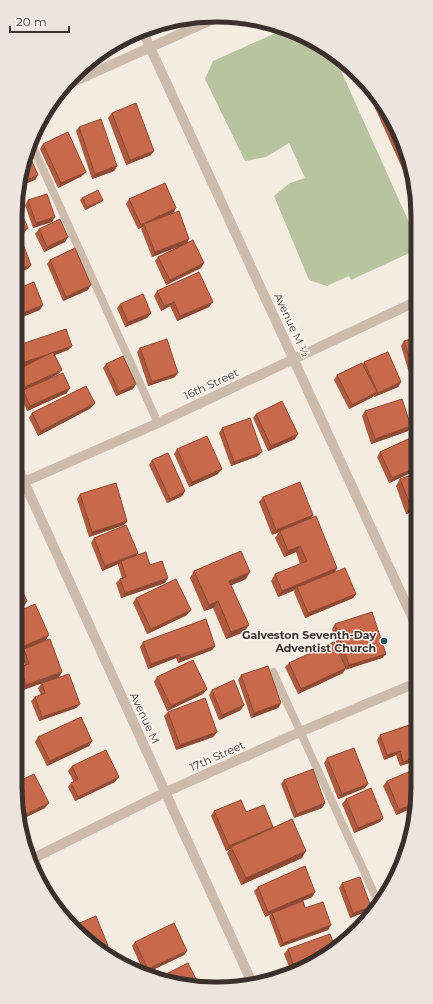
<svg xmlns="http://www.w3.org/2000/svg" width="433" height="1004" viewBox="0 0 433 1004" font-family="Montserrat,sans-serif">
  <style>
    .grass { fill: #b8c4a0 }
    .lines { fill: none; stroke-linecap: round; stroke-linejoin: round }
    .lane { stroke: #cdbbac; stroke-width: 8 }
    .street { stroke: #cdbbac; stroke-width: 10 }
    .wall { fill: #ac5a40 }
    .shaded-wall { fill: #8c4a34 }
    .building { fill: #c8694b; stroke: #8c4a34 }
    .poi-dot { fill: #1f5a5e; stroke: #fbf5ee; stroke-width: 1.5 }
    .labels { text-anchor: middle; dominant-baseline: central; stroke-width: 3; stroke-linejoin: round; paint-order: stroke }
    .street-label { font-size: 11px; fill: #3b302b; stroke: #fbf5ee }
    .poi-label { font-size: 11px; font-weight: bold; fill: #3b302b; stroke: #fbf5ee; text-anchor: end }
    .rim { fill: none; stroke: #3b302b; stroke-width: 5 }
  </style>
  <rect width="100%" height="100%" fill="#f4ebe1"/>
  <path class="grass" d="M287 28 329 49 333 53 416 238V250L351 280 349 276 327 286 309 280 274 196 290 183 305 178 289 143 266 157 245 161 205 79 213 61Z"/>
  <g class="lines">
    <path class="lane" d="M31 143 158 423
      M273 672 378 902
      M23 838 45 886"/>
    <path class="street" d="M143 32 418 630
      M64 86 218 17
      M15 462 253 985
      M15 486 158 423 417 301
      M30 860 166 792 300 732 418 682"/>
  </g>
  <path class="wall" d="M380 101 403 139 416 190V199L375 108Z
    M112 113 151 155 126 165 108 118Z
    M79 127 117 166 114 171 92 179 76 131Z
    M43 144 82 176 58 188 40 149Z
    M82 198 103 200 101 202 85 210 80 200Z
    M129 199 176 208 173 213 163 217 189 239 187 243 201 268 166 285 155 261 158 257 182 245 152 257 141 229 143 227 138 229 126 204Z
    M28 200 52 222 33 228 25 205Z
    M39 229 68 237 65 242 44 252 35 234Z
    M50 260 88 290 63 301 47 264Z
    M157 291 209 307 177 321 170 306 161 311 154 296Z
    M120 304 151 313 147 318 125 327 117 308Z
    M404 341 417 374 410 376 401 346Z
    M16 346H72L68 350 55 355 62 370 58 374 47 380 67 393 27 411 20 395 22 392 15 378V372L17 370 29 364 19 368 15 357V348Z
    M140 348 175 377 148 386 137 352Z
    M364 362 401 382 398 387 374 397V396L349 409 334 380 337 375 363 364Z
    M106 364 133 389 116 396 103 368Z
    M91 408 38 436 29 418 32 413Z
    M365 411 408 431 371 444 362 416Z
    M256 414 295 439 268 451 253 418Z
    M222 428 258 456 231 466 219 433Z
    M417 435V470L389 483 377 457 380 452Z
    M177 449 218 474 189 487 174 454Z
    M152 460 185 491 182 496 167 503 149 465Z
    M400 479 417 510 406 514 396 486Z
    M80 494 127 521 124 525 89 537 77 499Z
    M263 497 313 515 311 518 337 568 335 572 356 594 353 598 305 618 294 592 295 590 278 597 271 581 275 574 300 564 296 552 284 557 275 538 279 532 272 535 259 502Z
    M94 538 138 553 136 556 150 565 165 583 121 598 116 583 120 579 122 578 118 565V564L102 571 91 543Z
    M194 571 246 579 231 585 249 625 244 632 226 639 213 608 204 611 190 578Z
    M136 598 187 615 147 634 133 603Z
    M15 613 46 640 34 645 59 677 23 690 16 672 20 667 25 665 21 653 23 650Z
    M335 624 386 654 382 658 345 669 343 673 298 694 285 667 289 663 342 660 332 629Z
    M143 642 215 646 212 650 178 663 176 658 148 669 140 647Z
    M241 675 281 703 278 708 251 718 238 680Z
    M157 677 207 689 203 694 167 711 154 682Z
    M42 683 80 704 76 708 39 721 31 701 35 697 41 695 38 688Z
    M212 690 241 710 219 720 209 695Z
    M168 712 217 732 213 737 176 750 164 716Z
    M418 722V760L400 766 396 755 384 760 377 740 380 735Z
    M38 737 92 741 89 746 47 766 35 742Z
    M327 758 365 788 338 799 324 763Z
    M72 766 115 782 75 801 68 787 71 783 74 782 68 771Z
    M284 780 325 803 322 808 294 818 281 784Z
    M387 781 418 788 415 807 396 815 383 786Z
    M15 788 45 808 20 820Z
    M346 799 383 818 380 822 354 833 342 804Z
    M214 811 246 812 272 828 302 858 241 885 227 853 230 849 226 851 211 816Z
    M342 883 368 911 350 918 339 888Z
    M258 887 315 892 312 897 288 907 305 908 331 925 328 930 280 947 269 917 271 914 265 917 254 891Z
    M135 942 187 951 184 955 146 973H144L132 946Z
    M288 949 317 962 291 972 284 954Z"/>
  <path class="shaded-wall" d="M154 151 151 155 126 165 130 160Z
    M117 166 114 171 92 179 95 174Z
    M86 172 82 176 58 188 61 183Z
    M38 175 35 180 20 186 21 183Z
    M103 200 101 202 85 210 87 207Z
    M176 208 173 213 145 226 144 224 143 227 138 229 141 225Z
    M55 217 52 222 33 228 36 223Z
    M28 228 23 234 15 238V233Z
    M68 237 65 242 44 252 47 247Z
    M189 239 186 244 152 257 155 252Z
    M204 263 201 268 166 285 170 280Z
    M31 265 28 269 15 274V271Z
    M91 285 88 290 63 301 66 297Z
    M174 302 170 306 161 311 164 306Z
    M213 302 209 307 177 321 180 316Z
    M43 305 40 310 15 320V316Z
    M151 313 147 318 125 327 128 322Z
    M72 346 68 350 19 368 22 363Z
    M62 370 58 374 23 391V390L22 392 25 387Z
    M417 370V374L410 376 414 371Z
    M178 373 175 377 148 386 152 382Z
    M401 382 398 387 374 397 378 393Z
    M136 384 133 389 116 396 119 392Z
    M70 388 67 393 27 411 30 406Z
    M377 392 373 397 349 409 352 405Z
    M95 403 91 408 38 436 41 431Z
    M411 426 408 431 371 444 375 439Z
    M298 434 295 439 268 451 271 446Z
    M262 452 258 456 231 466 234 462Z
    M417 467V470L389 483 392 478Z
    M222 469 218 474 189 487 192 482Z
    M185 491 182 496 167 503 170 499Z
    M417 505V510L406 514 411 507Z
    M313 515 310 520 280 531 279 532 272 535 276 530Z
    M127 521 124 525 89 537 92 532Z
    M300 546 296 552 284 557 288 551Z
    M138 553 135 557 121 561 118 564 102 571 105 566Z
    M20 563 16 569H15V565Z
    M337 568 333 575 297 587 295 590 278 597 282 591Z
    M250 572 246 579 225 588 229 581Z
    M168 578 165 583 121 598 125 593Z
    M356 594 353 598 305 618 308 613Z
    M27 601 24 606 15 610V607Z
    M218 601 213 608 204 611 209 605Z
    M191 610 187 615 147 634 151 629Z
    M249 625 244 632 226 639 231 632Z
    M49 635 46 640 24 649 23 650 15 653V650Z
    M215 646 212 650 178 663 181 658Z
    M179 654 176 658 148 669 151 664Z
    M386 654 382 658 345 670 349 665Z
    M346 668 343 673 298 694 301 689Z
    M62 672 59 677 23 690 26 685Z
    M207 689 203 694 167 711 171 706Z
    M281 703 278 708 251 718 254 713Z
    M80 704 76 708 39 721 42 717Z
    M244 705 241 710 219 720 222 715Z
    M217 732 213 737 176 750 180 745Z
    M92 741 89 746 47 766 50 761Z
    M400 751 396 755 384 760 387 755Z
    M418 756V760L400 766 403 762Z
    M119 777 115 782 75 801 78 797Z
    M368 784 365 788 338 799 342 794Z
    M49 803 45 808 20 820V819L23 816Z
    M325 803 322 808 294 818 297 814Z
    M415 803V807L396 815 399 810Z
    M383 818 380 822 354 833 358 828Z
    M273 827 270 832 231 847 230 849 226 851 229 846Z
    M306 851 302 858 241 885 246 878Z
    M315 892 312 897 272 913 271 914 265 917 268 912Z
    M371 907 368 911 350 918 353 913Z
    M331 925 328 930 280 947 283 943Z
    M108 946 105 950 103 951 100 949Z
    M187 951 184 955 146 973 148 969Z"/>
  <path class="building" d="M136 103 154 151 130 160 112 113Z
    M383 106 403 139 409 162Z
    M101 119 117 166 95 174 79 127Z
    M68 132 86 172 61 183 43 144Z
    M27 150 38 175 21 183 26 152Z
    M165 183 176 208 141 225 129 199Z
    M98 190 103 200 87 207 82 198Z
    M47 194 55 217 36 223 28 200Z
    M17 203 28 228 15 233V216Z
    M179 211 189 239 155 252 144 224Z
    M60 219 68 237 47 247 39 229Z
    M193 240 204 263 170 280 158 257Z
    M23 244 31 265 15 271V247Z
    M75 248 91 285 66 297 50 260Z
    M199 272 213 302 180 316 174 302 164 306 157 291Z
    M34 282 43 305 15 316V285L17 289Z
    M143 294 151 313 128 322 120 304Z
    M66 329 72 346 22 363 16 346Z
    M417 337V370L414 371 404 341Z
    M167 339 178 373 152 382 140 348Z
    M53 352 62 370 25 387 17 370Z
    M388 352 401 382 378 393 364 362Z
    M123 356 136 384 119 392 106 364Z
    M362 363 377 392 352 405 337 375Z
    M63 373 70 388 30 406 23 390Z
    M86 386 95 403 41 431 32 413Z
    M402 399 411 426 375 439 365 411Z
    M282 401 298 434 271 446 256 414Z
    M250 418 262 452 234 462 222 428Z
    M417 435V467L392 478 380 452Z
    M207 436 222 469 192 482 177 449Z
    M168 453 185 491 170 499 152 460Z
    M417 473V505L411 507 400 479Z
    M300 482 313 515 276 530 263 497Z
    M116 483 127 521 92 532 80 494Z
    M316 516 337 568 282 591 275 574 307 561 300 546 288 551 280 531Z
    M126 525 138 553 105 566 94 538Z
    M15 550 20 563 15 565Z
    M241 551 250 572 229 581 249 625 231 632 218 601 209 605 194 571Z
    M146 552 150 565 162 561 168 578 125 593 120 579 126 577 121 561Z
    M345 568 356 594 308 613 297 587Z
    M15 575 27 601 15 607Z
    M176 579 191 610 151 629 136 598Z
    M35 604 49 635 15 650V613Z
    M372 612 386 654 349 665 335 624Z
    M206 619 215 646 181 658 179 654 151 664 143 642Z
    M50 639 62 672 26 685 20 667 29 664 24 649Z
    M334 642 346 668 301 689 289 663Z
    M193 660 207 689 171 706 157 677Z
    M268 666 281 703 254 713 241 675Z
    M69 674 80 704 42 717 35 697 45 693 42 683Z
    M234 680 244 705 222 715 212 690Z
    M205 698 217 732 180 745 168 712Z
    M81 717 92 741 50 761 38 737Z
    M418 722V756L403 762 400 751 387 755 380 735Z
    M354 748 368 784 342 794 327 758Z
    M106 750 119 777 78 797 71 783 78 779 72 766Z
    M418 768V788L415 803 399 810 387 781Z
    M313 769 325 803 297 814 284 780Z
    M34 774 49 803 23 816 18 807 15 788V783Z
    M371 788 383 818 358 828 346 799Z
    M241 800 246 812 264 805 273 827 229 846 214 811Z
    M292 819 306 851 246 878 231 847Z
    M305 866 315 892 268 912 258 887Z
    M360 877 371 907 353 913 342 883Z
    M303 901 305 908 323 902 331 925 283 943 272 913Z
    M96 916 108 946 100 949 77 930 75 925Z
    M174 923 187 951 148 969 135 942Z
    M330 934 335 947 317 962 295 970 288 949Z
    M188 963 199 985H177L158 978Z"/>
  <circle class="poi-dot" cx="384" cy="641" r="4"/>
  <g class="labels">
    <g class="street-label">
      <text transform="translate(292 325) rotate(65)">Avenue M ½</text>
      <text transform="translate(211 384) rotate(-25)">16th Street</text>
      <text transform="translate(145 718) rotate(65)">Avenue M</text>
      <text transform="translate(217 756) rotate(-24)">17th Street</text>
    </g>
    <g class="poi-label">
      <text x="376" y="635">Galveston Seventh-Day<tspan x="376" dy="13">Adventist Church</tspan></text>
    </g>
  </g>
  <path d="M0 0H433V1004H0ZM216 22H217A194 194 0 0 1 411 216V788A194 194 0 0 1 217 982H216A194 194 0 0 1 22 788V216A194 194 0 0 1 216 22Z" fill="#ece5de" fill-rule="evenodd"/>
  <path class="rim" d="M216 22H217A194 194 0 0 1 411 216V788A194 194 0 0 1 217 982H216A194 194 0 0 1 22 788V216A194 194 0 0 1 216 22Z"/>
  <path d="M10 26v6h59v-6" fill="none" stroke="#3b302b" stroke-width="2"/>
  <text x="16" y="26" font-size="12" fill="#3b302b" stroke="#fbf5ee" stroke-width="3" paint-order="stroke">20 m</text>
</svg>
